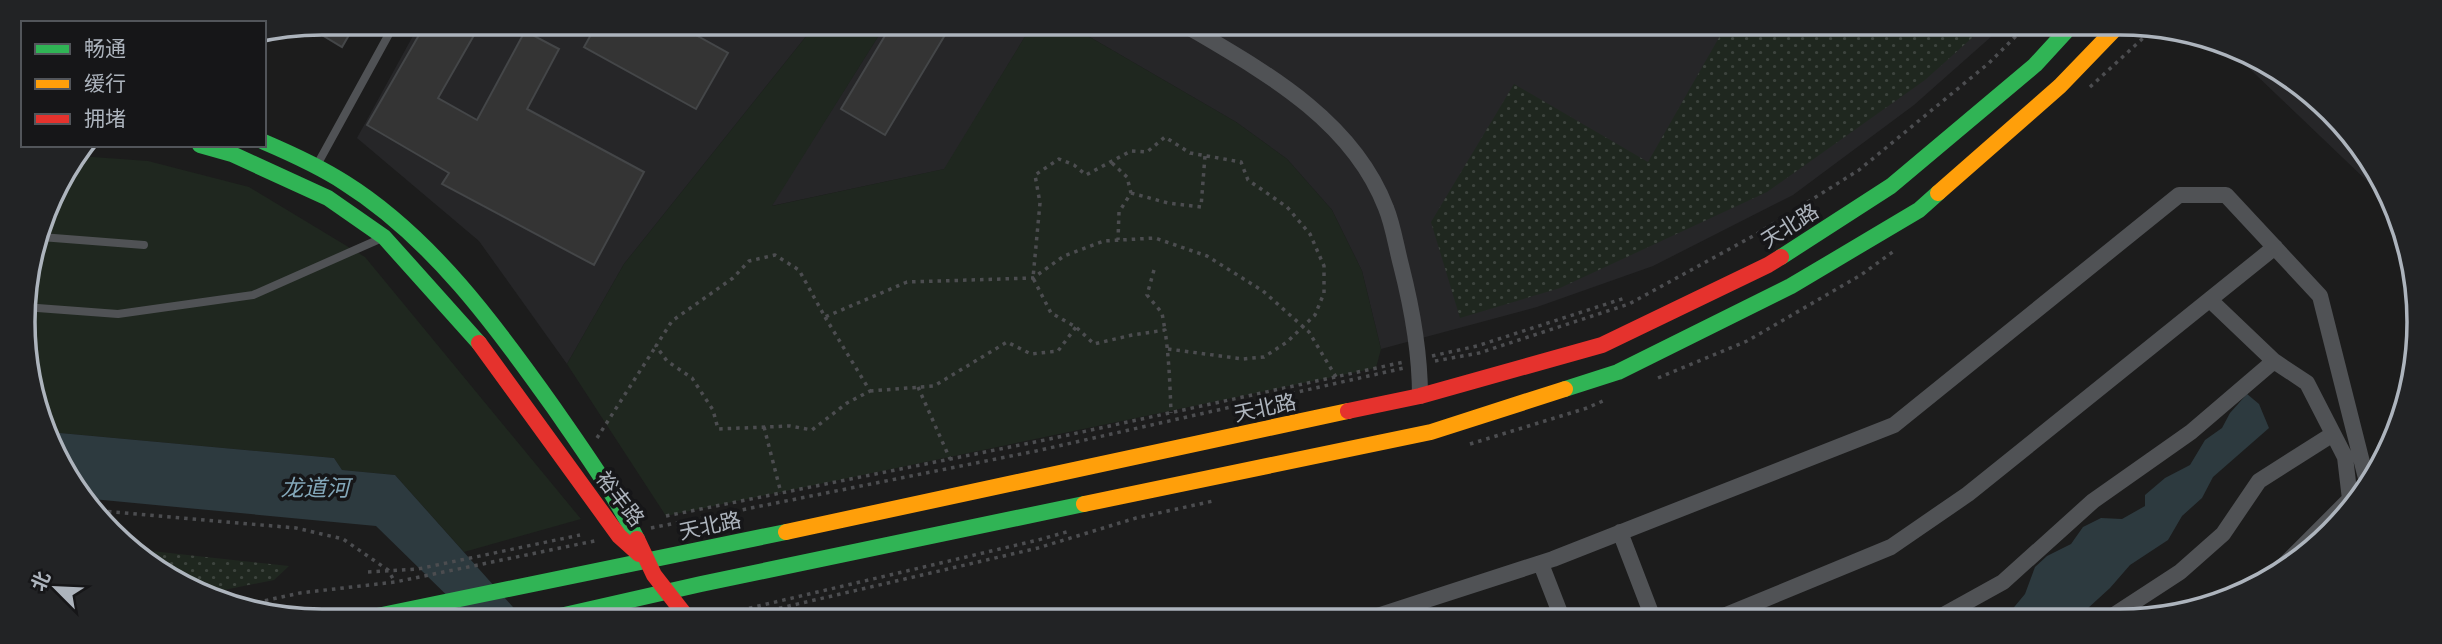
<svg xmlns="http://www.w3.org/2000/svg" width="2442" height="644" viewBox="0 0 2442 644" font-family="'DM Sans','Noto Sans SC',sans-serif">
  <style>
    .built { fill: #262628 }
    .grass { fill: url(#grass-dots) }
    .park { fill: #1f271f }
    .water { fill: #2d3a3f }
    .building { fill: #343434; stroke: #444648; stroke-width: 2 }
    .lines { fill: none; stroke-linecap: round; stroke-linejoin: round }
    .path { stroke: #4c4d50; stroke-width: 3.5; stroke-dasharray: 3.5 5; stroke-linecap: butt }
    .lane { stroke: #505255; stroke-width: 8 }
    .street { stroke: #505255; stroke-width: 16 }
    .fast { stroke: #30b455; stroke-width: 16 }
    .slow { stroke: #ff9f0a; stroke-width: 16 }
    .jam { stroke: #e5322d; stroke-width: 16 }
    .labels { text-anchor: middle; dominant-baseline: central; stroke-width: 7; stroke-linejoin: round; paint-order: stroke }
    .street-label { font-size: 21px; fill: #adb4bd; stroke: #161618 }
    .water-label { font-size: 23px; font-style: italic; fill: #83a7b9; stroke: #161618 }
    .rim { fill: none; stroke: #adb4bd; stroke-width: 3.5 }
  </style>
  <defs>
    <pattern id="grass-dots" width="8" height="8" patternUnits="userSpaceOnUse" patternTransform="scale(1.75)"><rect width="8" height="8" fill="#1f271f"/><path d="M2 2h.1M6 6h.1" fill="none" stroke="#3d443e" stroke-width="1.8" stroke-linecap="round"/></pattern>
  </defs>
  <rect width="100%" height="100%" fill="#1c1c1c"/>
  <path class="built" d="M420 23 816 24 624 264 567 364 479 241 357 138Z
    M886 24 1032 25 945 169 771 206Z
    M1069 25 2001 28 1914 105 1793 195 1653 266 1537 307 1381 349 1362 271 1332 210 1287 159 1236 122Z
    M2229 49 2286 73 2369 155 2388 201Z"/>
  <path class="grass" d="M1725 27 1983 28 1925 80 1767 192 1560 288 1460 318 1431 222 1514 84 1648 162Z
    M133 549 289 566 274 580 209 593 156 571Z"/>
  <path class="park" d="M816 24H886L772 206 944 169 1032 25H1069L1236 122 1287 159 1332 210 1362 271 1381 349 1376 368 666 516 567 364 624 264Z
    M79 156 148 161 249 187 365 257 581 519 464 552 395 475 342 470 334 458 49 432 33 400 23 302 54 189Z"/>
  <path class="water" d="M2247 394 2259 404 2269 428 2213 477 2202 498 2182 516 2168 540 2130 565 2110 588 2087 609 2061 619 2005 618 2025 594 2035 567 2047 556 2071 544 2083 527 2101 518 2122 519 2145 506V495L2165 478 2190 465 2205 440 2222 428 2230 413Z
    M49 432 334 458 342 470 395 475 521 616H468L376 526 82 498Z"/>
  <path class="building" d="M322 23H356L342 47 307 26Z
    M426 23H481L438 98 477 120 525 31 559 49 527 109 644 172 594 265 442 184 449 173 367 125Z
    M597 24H676L728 53 696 109 584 47Z
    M892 24 951 25 885 135 841 109Z"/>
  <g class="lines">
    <path class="path" d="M2090 87 2154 28
      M1112 163 1127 177 1131 193 1119 212 1118 240
      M1131 193 1168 203 1201 207 1205 156
      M1154 270 1147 295 1162 313 1165 330
      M825 317 870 391 847 403 812 430 790 426 718 429 713 410 692 378 667 361 656 346 672 321 733 278 749 261 775 255 799 270 825 317 907 282 1033 278 1064 256 1104 241 1155 238 1207 256 1263 291 1309 332 1336 377
      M1168 349 1243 359 1264 357 1287 342 1315 315 1324 293V266L1310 234 1287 207 1248 180 1241 162 1190 153 1165 137 1147 152 1131 151 1086 175 1074 165 1059 159 1035 175 1040 203 1033 278 1051 313 1076 327 1094 344 1132 335 1165 330C1169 358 1170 385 1171 413
      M1432 356 1477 346 1625 298
      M1435 361 1479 353 1629 304 1755 235 1859 170 1989 63 2024 28
      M1658 378 1747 341 1861 275 1894 251
      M918 387 950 459
      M870 391 934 386 1007 342 1031 354 1058 351 1076 327
      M764 427 781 493
      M597 438 656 346
      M1470 444 1587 408 1605 400
      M91 510 296 528 343 539 388 570 395 582
      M666 516 1045 440 1404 362
      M651 528 1036 451 1404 368
      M368 572 418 569 580 535
      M240 606 300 593 395 582 599 540
      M716 616 1038 540 1070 531
      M746 616 1038 548 1136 518 1213 501"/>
    <path class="lane" d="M317 165 395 23
      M41 237 144 245
      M24 307 118 314 253 295 382 238"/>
    <path class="street" d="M1185 25C1263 71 1352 119 1386 208 1393 225 1396 246 1401 265 1412 308 1420 351 1420 396
      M2274 361 2307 383 2345 457 2350 499
      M1620 532 1653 618
      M1541 564 1562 618
      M2274 575 2356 493
      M1374 617 1553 559 1894 425 2179 195H2226L2320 296 2368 486
      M1719 618 1891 547 1968 494 2275 247
      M1938 618 2003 582 2093 501 2191 432 2274 361 2210 300
      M2108 619 2180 572 2223 534 2259 481 2333 434"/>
    <path class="fast" d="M264 142C292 154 319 166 345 183 431 237 496 326 554 408 583 450 614 493 637 539
      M200 145 232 154 328 198 384 237 479 343
      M1781 257 1891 186 2035 65 2069 28
      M1565 389 1618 372 1791 286 1919 210 1938 193
      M377 616 786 532
      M560 616 701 584 1084 504"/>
    <path class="slow" d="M1938 193 2060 86 2116 28
      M1084 504 1431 432 1565 389
      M786 532 1348 411"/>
    <path class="jam" d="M479 343 619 536 639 554
      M1348 411 1420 396 1602 345 1768 265 1781 257
      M637 539 654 575 686 616"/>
  </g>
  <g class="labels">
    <g class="street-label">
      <text transform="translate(1790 226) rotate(-32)">天北路</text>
      <text transform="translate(1265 408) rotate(-12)">天北路</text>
      <text transform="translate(620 499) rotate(52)">裕丰路</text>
      <text transform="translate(710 526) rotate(-12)">天北路</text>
    </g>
    <g class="water-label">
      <text x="315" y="488">龙道河</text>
    </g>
  </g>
  <path d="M0 0H2442V644H0ZM322 35H2120A287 287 0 0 1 2407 322V322A287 287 0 0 1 2120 609H322A287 287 0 0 1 35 322V322A287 287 0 0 1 322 35Z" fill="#222325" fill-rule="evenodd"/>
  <path class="rim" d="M322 35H2120A287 287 0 0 1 2407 322V322A287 287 0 0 1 2120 609H322A287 287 0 0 1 35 322V322A287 287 0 0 1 322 35Z"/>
  <rect x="21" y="21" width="245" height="126" fill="#161618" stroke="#52555a" stroke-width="2"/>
  <rect x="35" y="44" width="35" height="10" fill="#30b455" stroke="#52555a" stroke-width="2"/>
  <text x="84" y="56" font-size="21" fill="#adb4bd">畅通</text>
  <rect x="35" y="79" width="35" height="10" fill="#ff9f0a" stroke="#52555a" stroke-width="2"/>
  <text x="84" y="91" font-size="21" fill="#adb4bd">缓行</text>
  <rect x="35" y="114" width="35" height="10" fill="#e5322d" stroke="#52555a" stroke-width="2"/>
  <text x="84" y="126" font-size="21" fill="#adb4bd">拥堵</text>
  <g transform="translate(56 588) rotate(294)" stroke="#161618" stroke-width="5" paint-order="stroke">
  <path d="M0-5L12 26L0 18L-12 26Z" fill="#adb4bd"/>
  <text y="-10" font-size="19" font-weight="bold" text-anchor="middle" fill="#adb4bd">北</text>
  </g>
</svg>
